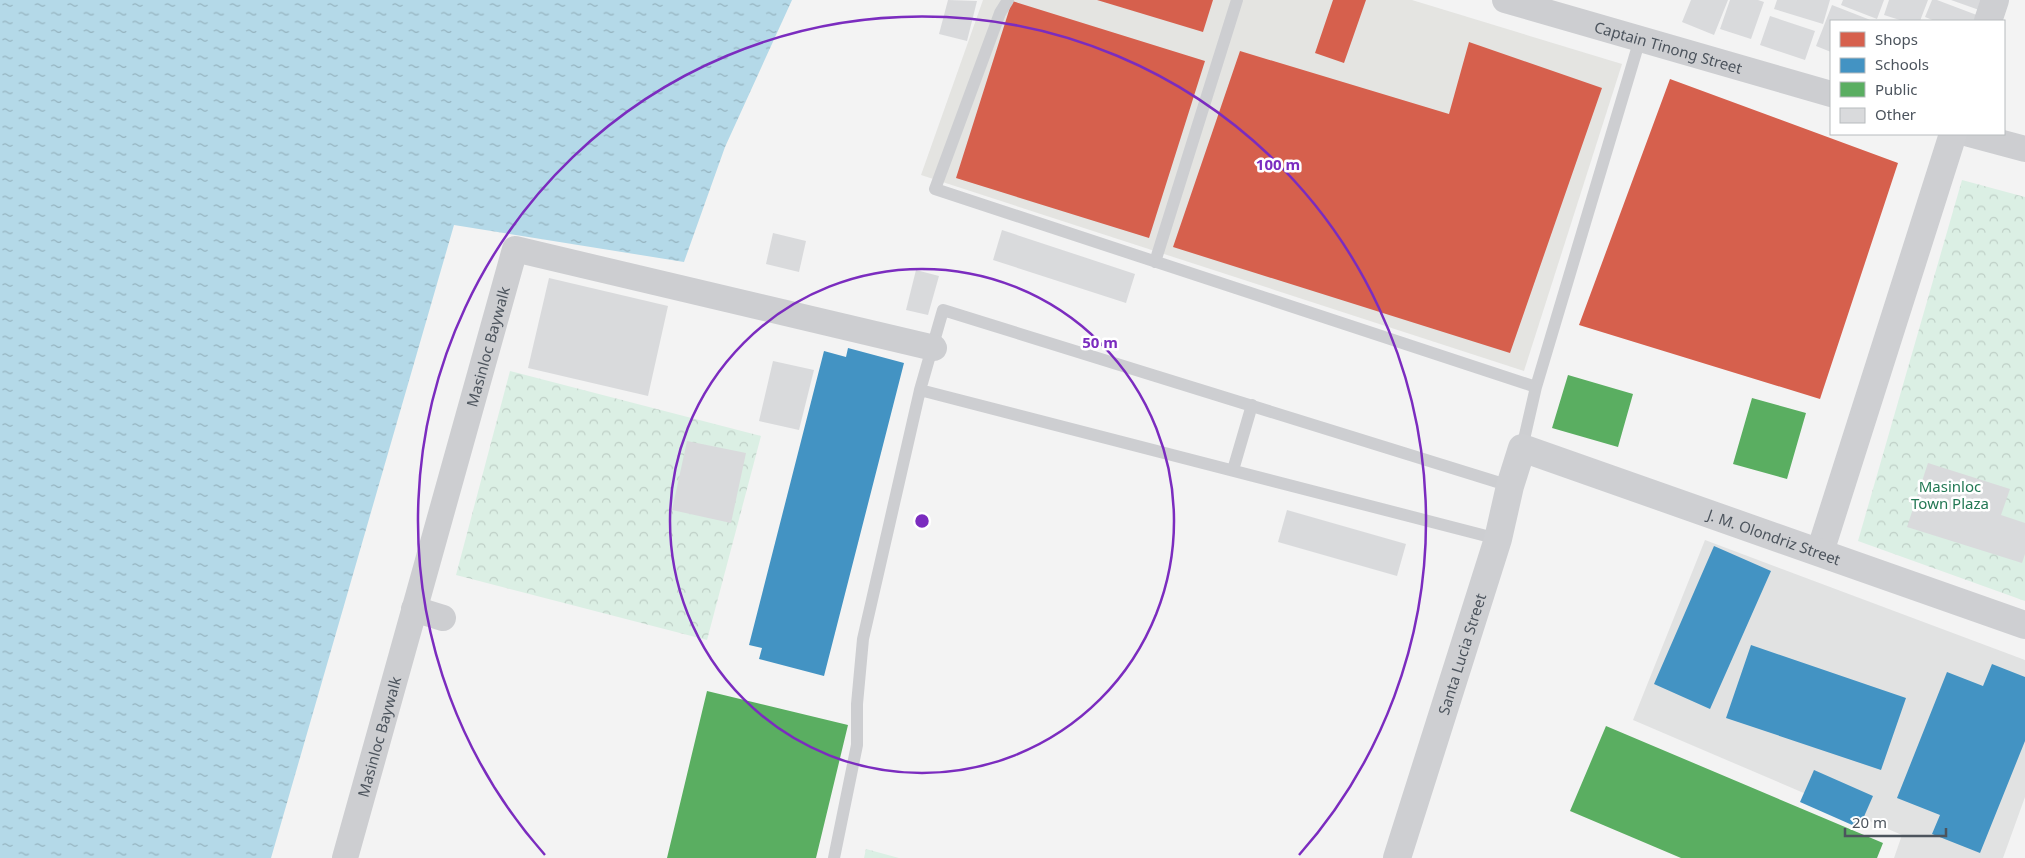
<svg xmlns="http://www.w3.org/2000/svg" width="2025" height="858" viewBox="0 0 2025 858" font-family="'Noto Sans',sans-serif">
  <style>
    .commercial { fill: #e4e4e1 }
    .education { fill: #e1e2e2 }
    .park { fill: url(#park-crowns) }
    .water { fill: url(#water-ripples) }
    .shops { fill: #d6604d }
    .schools { fill: #4393c3 }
    .public { fill: #5aae61 }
    .building { fill: #d9dadc }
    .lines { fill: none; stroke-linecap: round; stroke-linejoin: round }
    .lane { stroke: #cdced1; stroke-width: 12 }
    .street { stroke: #cdced1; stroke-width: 26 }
    .secondary { stroke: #cecfd2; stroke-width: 28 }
    .ring { fill: none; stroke: #7b2cbf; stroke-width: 2.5 }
    .labels { text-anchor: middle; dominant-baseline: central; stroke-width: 5; stroke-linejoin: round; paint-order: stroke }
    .street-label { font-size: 15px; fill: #4c545d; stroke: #fff }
    .park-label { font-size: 15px; fill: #237854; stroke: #fff }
    .centre { fill: #7b2cbf; stroke: #fff; stroke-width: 2.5 }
    .ring-label { font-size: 15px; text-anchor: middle; font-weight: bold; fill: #7b2cbf; stroke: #fff; stroke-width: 5; stroke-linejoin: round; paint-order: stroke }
  </style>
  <defs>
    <pattern id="park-crowns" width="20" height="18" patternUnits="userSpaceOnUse" patternTransform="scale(1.25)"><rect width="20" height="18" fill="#dbefe4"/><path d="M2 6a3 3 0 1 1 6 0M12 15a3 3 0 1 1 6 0" fill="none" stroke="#becfc6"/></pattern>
    <pattern id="water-ripples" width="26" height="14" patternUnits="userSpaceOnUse" patternTransform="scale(1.25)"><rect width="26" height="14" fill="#b4d9e8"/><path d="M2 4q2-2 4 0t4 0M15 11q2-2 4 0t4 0" fill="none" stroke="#95b3bf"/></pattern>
  </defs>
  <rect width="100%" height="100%" fill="#f3f3f3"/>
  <path class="commercial" d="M983 0H1412L1622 64 1524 371 921 175Z"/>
  <path class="education" d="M1705 540 2025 660V797L2003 858H1894L1902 835 1633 720Z"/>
  <path class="park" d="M1962 180 2025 197V601L1858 541Z
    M510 371 761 436 707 640 456 575Z
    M866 849 899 858H864Z"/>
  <path class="water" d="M0 0H792L725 147 684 262 454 225 271 858H0Z"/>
  <path class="shops" d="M1097 0H1213L1203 32Z
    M1333 0H1366L1344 63 1315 53Z
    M1012 1 1205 61 1149 238 956 178Z
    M1469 42 1602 88 1510 353 1173 247 1240 51 1449 114Z
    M1670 79 1898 163 1820 399 1579 325Z"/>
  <path class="schools" d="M848 348 904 363 824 676 759 659 762 648 749 645 824 351 846 357Z
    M1714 546 1771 571 1710 709 1654 684Z
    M1751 645 1906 698 1881 770 1726 718Z
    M1992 664 2025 677V741L1980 853 1932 834 1940 815 1897 798 1947 672 1983 686Z
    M1814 770 1873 796 1859 828 1800 802Z"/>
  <path class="public" d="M1568 375 1633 394 1618 447 1552 428Z
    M1752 398 1806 413 1787 479 1733 464Z
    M707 691 848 725 816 858H667Z
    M1606 726 1883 843 1877 858H1681L1570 811Z"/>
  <path class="building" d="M948 0 977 1 967 41 939 34Z
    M1691 0H1728L1714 35 1682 22Z
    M1730 0H1758L1764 2 1751 39 1720 29Z
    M1777 0H1830L1823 24 1774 9Z
    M1843 0H1884L1877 19 1841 5Z
    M1889 0H1928L1920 21H1903L1884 15Z
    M1932 0H1937L1982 17 1980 21H1935L1925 17Z
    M1951 0H1986L1982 11Z
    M1832 5 1873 21H1831V52L1816 46Z
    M1770 16 1815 31 1805 60 1760 45Z
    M1002 230 1135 274 1126 303 993 260Z
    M773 233 806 241 799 272 766 264Z
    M916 270 939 276 928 315 906 310Z
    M549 278 668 306 648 396 528 368Z
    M773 361 814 370 799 430 759 421Z
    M687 441 746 453 731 523 672 510Z
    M1928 463 2010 489 2001 515 2025 523V554L2022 563 1907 527Z
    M1287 510 1406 544 1397 576 1278 542Z"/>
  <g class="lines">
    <path class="lane" d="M1008 0 1000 13 935 189 1536 387
      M1155 262 1237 0
      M920 390 943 310 1510 486
      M1522 448 1536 387 1640 39
      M1233 470 1252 405
      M834 858 857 745V704L863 639 920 390 1498 539"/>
    <g class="street">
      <path id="s1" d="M1505 0 1831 94"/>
      <path d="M1969 134 2025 149"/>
      <path d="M414 609 443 618"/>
      <path id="s2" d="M345 858 515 249 934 348"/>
    </g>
    <g class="secondary">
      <path d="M1988 21 1995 0"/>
      <path d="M1820 552 1953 134"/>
      <path id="s3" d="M1397 858 1498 539 1510 486 1522 448 2025 625"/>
    </g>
  </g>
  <g class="ring">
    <circle cx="922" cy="521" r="252"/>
    <path d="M545 855A504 504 0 1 1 1299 855"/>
  </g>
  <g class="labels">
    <g class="street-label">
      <text stroke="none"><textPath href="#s1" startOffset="170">Captain Tinong Street</textPath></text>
      <text stroke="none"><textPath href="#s2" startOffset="531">Masinloc Baywalk</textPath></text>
      <text stroke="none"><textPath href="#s3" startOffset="696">J. M. Olondriz Street</textPath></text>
      <text stroke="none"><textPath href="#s3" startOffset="214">Santa Lucia Street</textPath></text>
      <text stroke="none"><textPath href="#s2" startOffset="126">Masinloc Baywalk</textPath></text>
    </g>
    <g class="park-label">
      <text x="1950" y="486">Masinloc<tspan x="1950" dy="17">Town Plaza</tspan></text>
    </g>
  </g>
  <circle cx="922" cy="521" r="8" class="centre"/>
  <g class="ring-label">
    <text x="1278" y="170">100 m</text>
    <text x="1100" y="348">50 m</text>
  </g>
  <rect x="1830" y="20" width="175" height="115" fill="#ffffff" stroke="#b7bbbe"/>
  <rect x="1840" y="32" width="25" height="15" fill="#d6604d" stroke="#b7bbbe"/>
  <text x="1875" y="45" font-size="15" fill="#4c545d">Shops</text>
  <rect x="1840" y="58" width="25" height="15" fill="#4393c3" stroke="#b7bbbe"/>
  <text x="1875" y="70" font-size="15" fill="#4c545d">Schools</text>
  <rect x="1840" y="82" width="25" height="15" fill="#5aae61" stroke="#b7bbbe"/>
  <text x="1875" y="95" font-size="15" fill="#4c545d">Public</text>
  <rect x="1840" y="108" width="25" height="15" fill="#d9dadc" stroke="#b7bbbe"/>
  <text x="1875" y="120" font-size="15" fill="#4c545d">Other</text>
  <path d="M1845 828v8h101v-8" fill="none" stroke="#4c545d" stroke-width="2.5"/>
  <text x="1852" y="828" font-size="15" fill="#4c545d" stroke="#ffffff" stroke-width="4" paint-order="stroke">20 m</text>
</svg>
